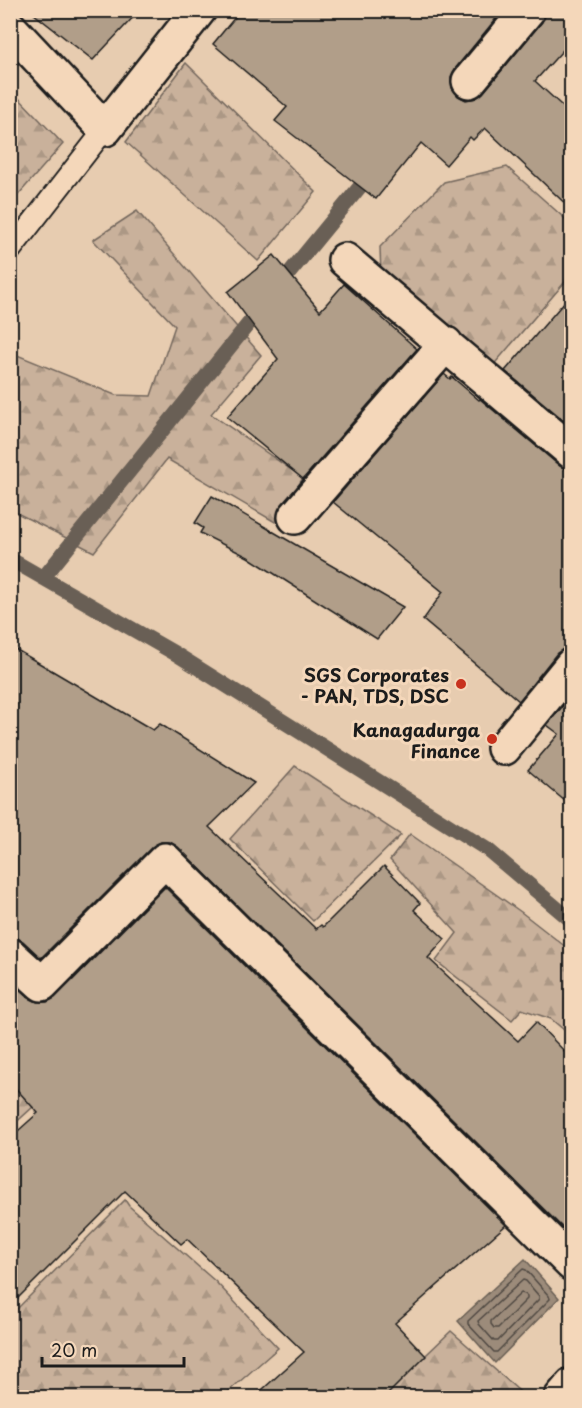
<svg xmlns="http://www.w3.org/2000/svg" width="582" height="1408" viewBox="0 0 582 1408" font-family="'Playpen Sans',sans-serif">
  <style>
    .forest { fill: url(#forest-firs); stroke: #72665c; stroke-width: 1.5 }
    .water { fill: #9c8b7a; stroke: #695f54; stroke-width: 1.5 }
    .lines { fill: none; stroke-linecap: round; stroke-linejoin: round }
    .shore { stroke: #4f4842; stroke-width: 1.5 }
    .stream { stroke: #695f54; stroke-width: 15 }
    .building { fill: #b19e89; stroke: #1c1c1c; stroke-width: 1.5 }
    .service-casing { stroke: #1c1c1c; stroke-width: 24 }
    .minor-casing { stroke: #1c1c1c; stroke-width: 38 }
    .service { stroke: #f4d7ba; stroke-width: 20 }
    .minor { stroke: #f4d7ba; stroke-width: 33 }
    .poi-dot { fill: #c8321e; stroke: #f4d7ba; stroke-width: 2 }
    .labels { text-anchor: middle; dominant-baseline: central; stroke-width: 6; stroke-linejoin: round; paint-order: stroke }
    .poi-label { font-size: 18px; font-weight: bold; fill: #1c1c1c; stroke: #f4d7ba; text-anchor: end }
  </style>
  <defs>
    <pattern id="forest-firs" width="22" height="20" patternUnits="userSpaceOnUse" patternTransform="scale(1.5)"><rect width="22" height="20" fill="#c9b19b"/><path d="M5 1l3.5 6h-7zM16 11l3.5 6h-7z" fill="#ac9885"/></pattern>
  </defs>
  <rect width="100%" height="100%" fill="#e7ccb0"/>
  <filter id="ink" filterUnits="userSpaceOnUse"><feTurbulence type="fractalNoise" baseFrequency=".0167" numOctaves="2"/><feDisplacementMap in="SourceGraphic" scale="12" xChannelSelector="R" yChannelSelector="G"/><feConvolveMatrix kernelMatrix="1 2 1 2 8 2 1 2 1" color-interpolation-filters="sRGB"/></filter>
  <g filter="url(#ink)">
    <path class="forest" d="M186 63 316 192 258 261 126 142Z
      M11 90 63 144 11 203Z
      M507 167 571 224V275L490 369 381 276 380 247 444 182Z
      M137 211 261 355 211 414 303 478 275 522 167 459 94 552 11 510 10 352 115 395 151 396 175 326 93 240Z
      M295 766 401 835 313 921 230 839Z
      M410 834 521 912 571 951V1036L551 1019 522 1009 512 1020 436 961 457 933 390 860Z
      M21 1084 34 1106 11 1127V1094Z
      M125 1200 129 1206 216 1282 278 1348 222 1397H11V1315Z
      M451 1331 526 1397 381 1398Z"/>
    <path class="water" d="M525 1259 559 1298 495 1363 458 1321Z"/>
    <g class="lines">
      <path class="shore" d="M523 1269 526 1270 549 1296 550 1299 497 1352H494L468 1324V1321Z
        M523 1280 526 1281 539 1296V1299L498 1341H494L479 1324 478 1321Z
        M521 1293 525 1294 527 1296V1299L498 1328H494L491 1324V1321Z"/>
      <path class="stream" d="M512 50 551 16
        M277 288 372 172
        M10 559 176 654 488 850 572 921
        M44 577 262 307"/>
    </g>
    <path class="building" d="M29 10H140L93 60Z
      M241 10H503L455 69 451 77 452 88 458 96 466 100 476 98 483 93 542 22 546 10H572V40L535 81 572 115V210L485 128 473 140 470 137 446 165 421 143 376 199 275 121 287 107 213 44Z
      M274 255 320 311 344 284 417 349 303 479 227 417 278 359 228 292Z
      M572 293V427L505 371Z
      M444 374 450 379 452 377 479 400 480 399 560 466 568 470H572V647L565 648 557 653 519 701 423 620 443 592 333 502Z
      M212 496 272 531 403 607 377 639 248 557 200 533 203 528 195 523Z
      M10 646 153 730 160 724 254 783 209 827 316 929 321 925 323 927 384 866 420 903 414 910 445 939 428 958 518 1041 536 1022 572 1059V1237L178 847 170 842H161L152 847 41 958 23 941 15 937H10Z
      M572 695V807L528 770 559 734 547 725Z
      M165 887 506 1225 395 1323 426 1356 384 1398H253L304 1352 187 1239 181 1244 125 1191 10 1306V1138L38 1113 10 1082V981L29 998 37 1002H47L55 998Z"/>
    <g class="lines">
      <g class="service-casing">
        <path id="service" d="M10 251 105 129"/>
      </g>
      <g class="minor-casing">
        <path id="minor" d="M10 28 105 129 199 10
          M469 81 528 10
          M345 260 572 452
          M295 517 446 344
          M504 748 572 665
          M10 955 42 984 165 860 572 1264
          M561 1398 572 1385"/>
      </g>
      <use href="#service" class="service"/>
      <use href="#minor" class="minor"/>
    </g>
  </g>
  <g class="poi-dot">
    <circle cx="461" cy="684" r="6"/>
    <circle cx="492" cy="739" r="6"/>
  </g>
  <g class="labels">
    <g class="poi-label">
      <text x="449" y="674">SGS Corporates<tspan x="449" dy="21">- PAN, TDS, DSC</tspan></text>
      <text x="480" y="729">Kanagadurga<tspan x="480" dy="21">Finance</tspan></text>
    </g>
  </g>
  <rect width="582" height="1408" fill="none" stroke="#f4d7ba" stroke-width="36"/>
  <rect x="18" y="18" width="546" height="1372" fill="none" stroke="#1c1c1c" stroke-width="2" filter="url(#ink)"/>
  <path d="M42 1357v9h142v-9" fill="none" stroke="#1c1c1c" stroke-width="3"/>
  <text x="51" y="1357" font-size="18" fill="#1c1c1c" stroke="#f4d7ba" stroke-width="4.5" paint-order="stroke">20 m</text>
</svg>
